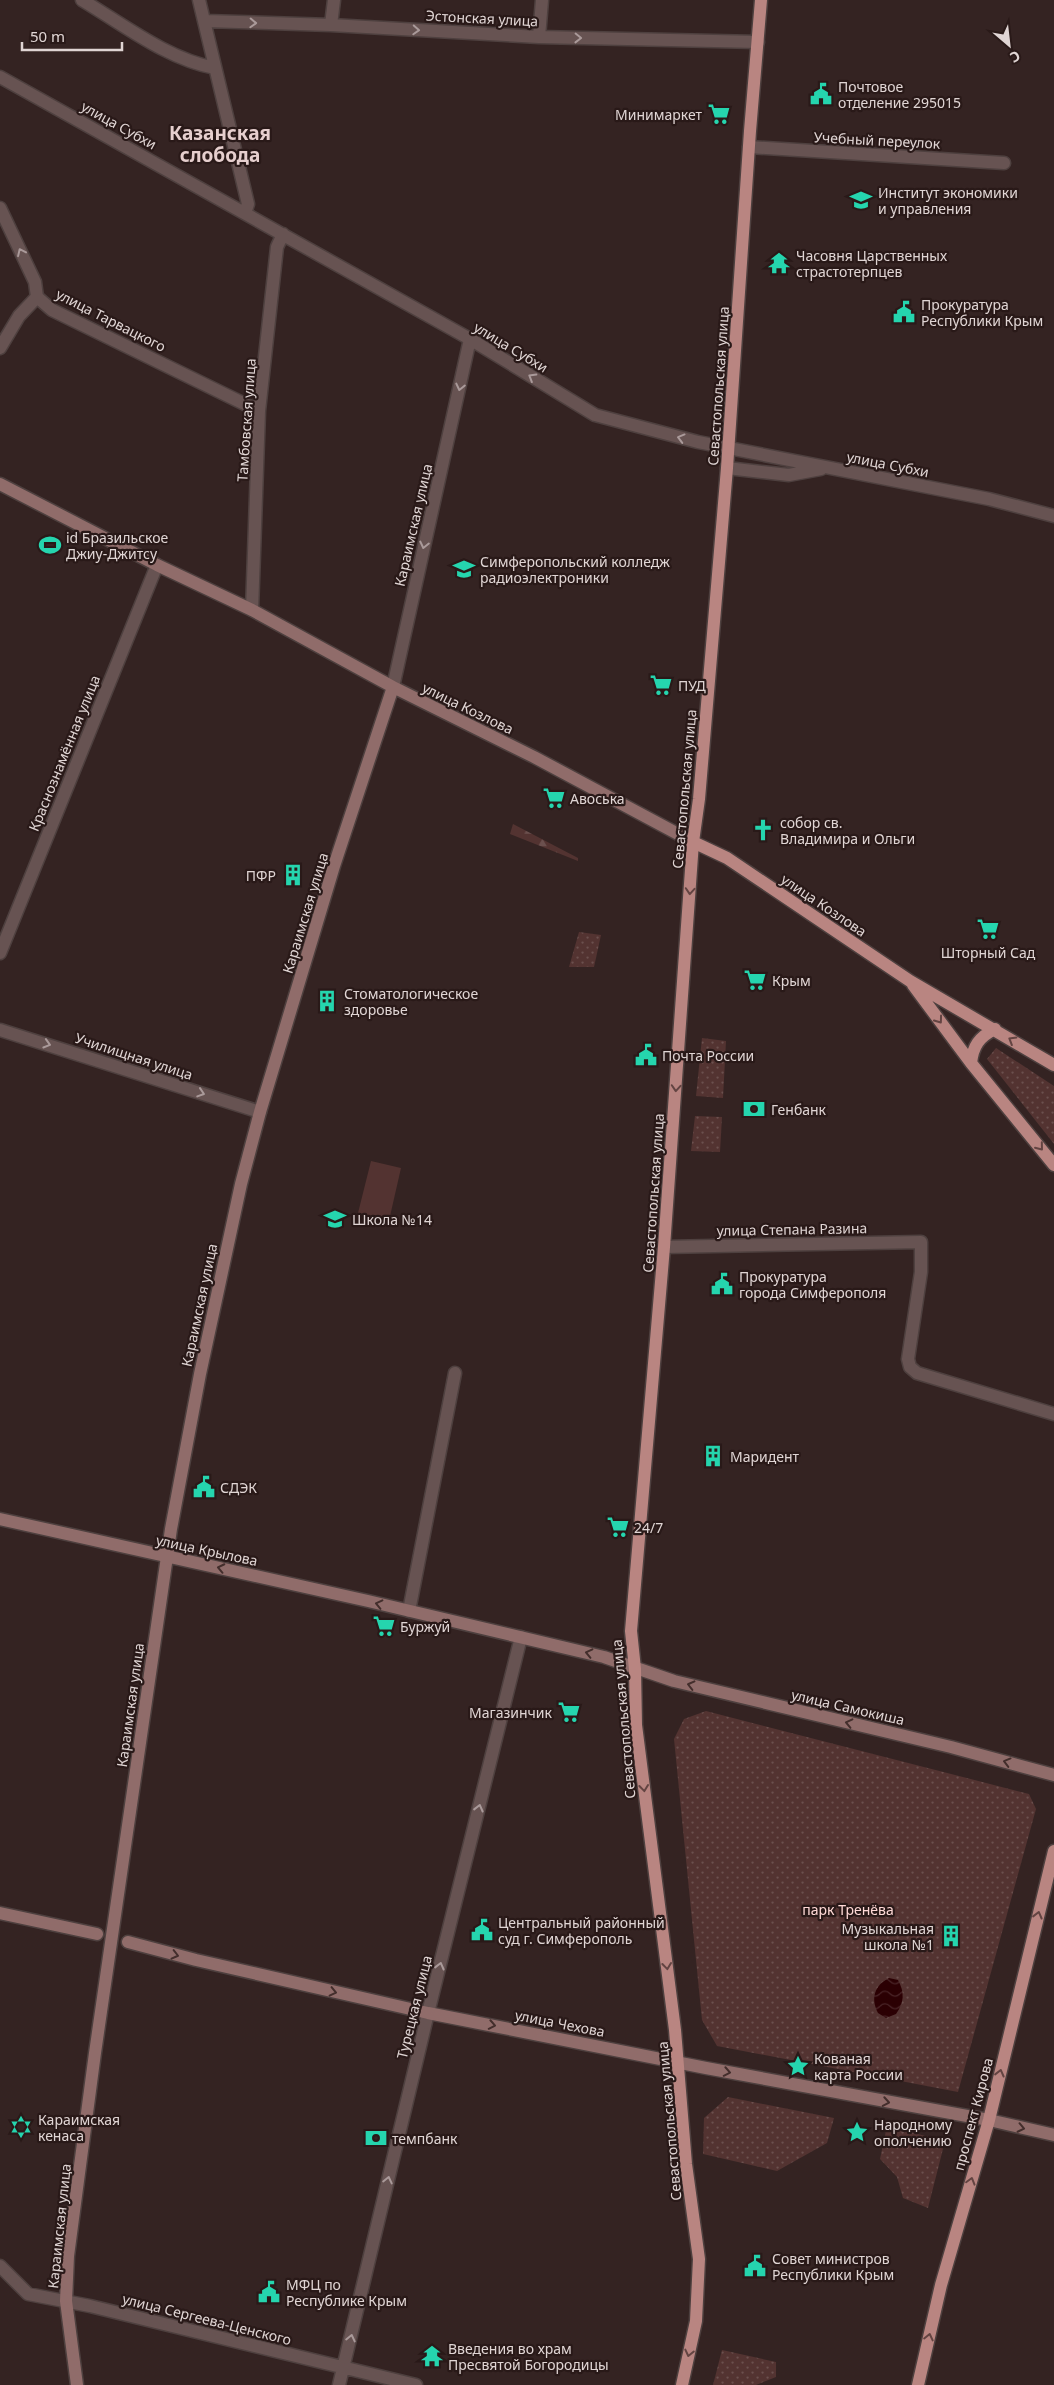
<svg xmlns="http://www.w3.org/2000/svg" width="1054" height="2385" viewBox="0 0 1054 2385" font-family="'Noto Sans',sans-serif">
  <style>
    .green { fill: url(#green-dots) }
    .forest { fill: url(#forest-firs) }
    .pitch { fill: #533331 }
    .water { fill: url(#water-waves) }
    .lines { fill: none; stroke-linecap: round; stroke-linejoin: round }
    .minor-casing { stroke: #4e403f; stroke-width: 15 }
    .secondary-casing { stroke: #4e403f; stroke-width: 15 }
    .primary-casing { stroke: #4e403f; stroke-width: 15 }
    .minor { stroke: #675352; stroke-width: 12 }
    .secondary { stroke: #906c6a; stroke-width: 12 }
    .primary { stroke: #b98581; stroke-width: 12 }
    .oneway { stroke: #aa9a9a }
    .oneway2 { stroke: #634442 }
    .oneway3 { stroke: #432e2c }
    .labels { text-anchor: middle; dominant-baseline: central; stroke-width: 4.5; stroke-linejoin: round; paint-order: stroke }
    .street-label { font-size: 14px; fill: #e0d5d4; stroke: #291918 }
    .poi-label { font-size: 14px; fill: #e0d5d4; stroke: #291918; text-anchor: start }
    .park-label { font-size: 14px; fill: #ffd9d6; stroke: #291918 }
    .district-label { font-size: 19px; font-weight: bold; fill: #e6cfce; stroke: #291918 }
  </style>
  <defs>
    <pattern id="green-dots" width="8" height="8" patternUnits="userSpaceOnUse" patternTransform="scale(1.25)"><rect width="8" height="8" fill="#533331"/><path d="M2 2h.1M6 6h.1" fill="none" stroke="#6b504e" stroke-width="1.8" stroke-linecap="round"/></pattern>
    <pattern id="forest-firs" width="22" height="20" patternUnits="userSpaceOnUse" patternTransform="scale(1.25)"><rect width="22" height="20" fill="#533331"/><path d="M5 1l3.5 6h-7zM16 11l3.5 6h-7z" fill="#6b504e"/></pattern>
    <pattern id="water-waves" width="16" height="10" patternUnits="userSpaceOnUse" patternTransform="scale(1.25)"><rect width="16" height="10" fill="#2b0003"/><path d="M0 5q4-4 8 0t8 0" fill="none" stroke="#492427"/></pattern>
  </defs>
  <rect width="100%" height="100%" fill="#342322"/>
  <path class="green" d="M579 932 601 935 594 967H569Z
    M702 1038 726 1041 723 1098 696 1096Z
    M996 1048 1054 1086V1144L987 1059Z
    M695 1116 722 1117 720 1152 691 1151Z
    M706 1711 1029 1794 1036 1809 958 2092 717 2046 702 2020 674 1739 684 1719Z
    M728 2097 834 2118 827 2143 777 2171 703 2154 704 2118Z
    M887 2126 945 2141 928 2208 903 2198 897 2177 880 2159Z
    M722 2350 776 2362V2377L756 2385H713Z"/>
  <path class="forest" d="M513 824 578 858V861L510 834Z"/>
  <path class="pitch" d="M371 1161 401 1168 388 1225 357 1217Z"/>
  <path class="water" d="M889 1978 898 1980C905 1993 904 2002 896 2014L886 2018 878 2013C870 1998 875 1985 889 1978Z"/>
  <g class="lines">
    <g class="minor-casing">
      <path id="minor" d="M82 0C124 25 167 59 215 68
        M199 0 248 204 245 213
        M205 21 331 25 539 37 758 42
        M331 25 334 0
        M539 37 542 0
        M0 77 470 339 595 415 698 442 989 499 1054 516
        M749 147 1004 163
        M0 208 35 282 37 297 52 310 259 411
        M0 348 19 316 37 297
        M727 468 789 475 821 469
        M252 610 259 411 277 247 283 234
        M393 687 470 339
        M0 953 157 565
        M0 1030 260 1112
        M664 1247 921 1242V1272L908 1359 910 1367 917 1373 1054 1414
        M409 1611 455 1373
        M0 2266 28 2294 90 2306 416 2385
        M339 2385 428 2013 521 1637"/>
    </g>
    <g class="secondary-casing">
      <path id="secondary" d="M0 484 157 565 252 610 393 687 534 757 693 842
        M0 1519 368 1601 604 1657 674 1681 951 1747 1054 1775
        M0 1913 97 1934
        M128 1942 196 1960 428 2013 706 2068 989 2120 1054 2135
        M77 2385 66 2301 68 2256 95 2053 171 1529 200 1374 241 1184 260 1112 334 866 393 687"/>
    </g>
    <g class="primary-casing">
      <path id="primary" d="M693 842 727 858 910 981 1054 1065
        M913 985 971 1063 1054 1165
        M971 1063C973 1046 979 1037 995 1029
        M682 2385 696 2321 699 2259 686 2164 675 2030 636 1725 635 1669 631 1631 664 1247 693 842 699 799 727 468 750 131 761 0
        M918 2385 941 2285 989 2120 1054 1851"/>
    </g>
    <use href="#minor" class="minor"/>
    <use href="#secondary" class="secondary"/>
    <use href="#primary" class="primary"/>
  </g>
  <defs><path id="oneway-chevron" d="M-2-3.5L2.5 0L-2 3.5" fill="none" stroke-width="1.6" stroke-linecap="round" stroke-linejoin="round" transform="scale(1.25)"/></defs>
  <g class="oneway">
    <use href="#oneway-chevron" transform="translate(253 23) rotate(2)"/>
    <use href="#oneway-chevron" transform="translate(416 30) rotate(3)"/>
    <use href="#oneway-chevron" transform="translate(578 38) rotate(1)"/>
    <use href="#oneway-chevron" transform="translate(21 252) rotate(-115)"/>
    <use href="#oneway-chevron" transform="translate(532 377) rotate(-149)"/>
    <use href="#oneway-chevron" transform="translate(460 387) rotate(103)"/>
    <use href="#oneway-chevron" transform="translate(681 438) rotate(-165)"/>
    <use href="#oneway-chevron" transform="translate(424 545) rotate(103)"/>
    <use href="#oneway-chevron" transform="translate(47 1044) rotate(17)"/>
    <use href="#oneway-chevron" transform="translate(201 1093) rotate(18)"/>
    <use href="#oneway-chevron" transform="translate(479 1808) rotate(-76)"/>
    <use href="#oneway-chevron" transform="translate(440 1966) rotate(-76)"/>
    <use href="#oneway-chevron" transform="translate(388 2180) rotate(-77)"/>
    <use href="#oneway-chevron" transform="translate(351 2338) rotate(-77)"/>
  </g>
  <g class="oneway2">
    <use href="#oneway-chevron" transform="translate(690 891) rotate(94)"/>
    <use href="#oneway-chevron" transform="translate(939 1020) rotate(54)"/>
    <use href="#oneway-chevron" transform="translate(1012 1040) rotate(-149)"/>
    <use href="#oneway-chevron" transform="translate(676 1088) rotate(94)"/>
    <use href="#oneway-chevron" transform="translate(1040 1147) rotate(51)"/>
    <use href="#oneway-chevron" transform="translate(644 1788) rotate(83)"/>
    <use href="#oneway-chevron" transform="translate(1038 1915) rotate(-76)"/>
    <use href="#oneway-chevron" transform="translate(667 1966) rotate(83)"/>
    <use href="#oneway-chevron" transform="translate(1000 2073) rotate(-76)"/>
    <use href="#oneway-chevron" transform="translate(971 2181) rotate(-74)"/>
    <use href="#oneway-chevron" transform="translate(929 2337) rotate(-77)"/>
    <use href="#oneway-chevron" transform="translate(689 2353) rotate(103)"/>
  </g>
  <g class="oneway3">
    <use href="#oneway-chevron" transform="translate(221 1568) rotate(-168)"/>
    <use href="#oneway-chevron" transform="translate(379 1604) rotate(-167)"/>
    <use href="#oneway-chevron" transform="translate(589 1653) rotate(-167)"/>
    <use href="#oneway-chevron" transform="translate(691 1685) rotate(-166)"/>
    <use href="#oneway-chevron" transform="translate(849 1723) rotate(-167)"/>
    <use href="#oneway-chevron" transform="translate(1007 1762) rotate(-165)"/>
    <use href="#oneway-chevron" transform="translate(175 1955) rotate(14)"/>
    <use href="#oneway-chevron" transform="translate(333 1992) rotate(13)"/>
    <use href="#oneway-chevron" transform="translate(492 2025) rotate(11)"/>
    <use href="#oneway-chevron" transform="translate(727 2072) rotate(11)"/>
    <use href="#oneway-chevron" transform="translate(886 2102) rotate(10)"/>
    <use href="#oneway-chevron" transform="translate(1021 2128) rotate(12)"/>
  </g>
  <defs>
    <g id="civic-bare" transform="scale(1.725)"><path d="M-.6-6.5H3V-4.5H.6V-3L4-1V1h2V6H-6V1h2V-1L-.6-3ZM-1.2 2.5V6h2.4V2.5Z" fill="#25d5ae" stroke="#291918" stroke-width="2.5" paint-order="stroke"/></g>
    <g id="supermarket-bare" transform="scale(1.725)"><path d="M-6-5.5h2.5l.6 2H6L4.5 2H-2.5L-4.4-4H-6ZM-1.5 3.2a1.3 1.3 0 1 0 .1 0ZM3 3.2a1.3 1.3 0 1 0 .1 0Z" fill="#25d5ae" stroke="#291918" stroke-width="2.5" paint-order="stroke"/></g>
    <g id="university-bare" transform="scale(1.725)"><path d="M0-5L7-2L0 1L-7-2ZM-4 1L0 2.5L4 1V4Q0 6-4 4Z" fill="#25d5ae" stroke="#291918" stroke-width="2.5" paint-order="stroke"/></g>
    <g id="temple-bare" transform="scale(1.725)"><path d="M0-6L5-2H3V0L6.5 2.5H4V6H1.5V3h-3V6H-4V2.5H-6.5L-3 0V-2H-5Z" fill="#25d5ae" stroke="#291918" stroke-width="2.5" paint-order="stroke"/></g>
    <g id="stadium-bare" transform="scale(1.725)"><path d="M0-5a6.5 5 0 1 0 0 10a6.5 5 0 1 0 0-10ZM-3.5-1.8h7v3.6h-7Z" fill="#25d5ae" stroke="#291918" stroke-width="2.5" paint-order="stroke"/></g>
    <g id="church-bare" transform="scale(1.725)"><path d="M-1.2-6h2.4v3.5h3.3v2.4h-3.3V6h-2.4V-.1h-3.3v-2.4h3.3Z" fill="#25d5ae" stroke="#291918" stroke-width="2.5" paint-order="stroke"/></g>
    <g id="building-bare" transform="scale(1.725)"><path d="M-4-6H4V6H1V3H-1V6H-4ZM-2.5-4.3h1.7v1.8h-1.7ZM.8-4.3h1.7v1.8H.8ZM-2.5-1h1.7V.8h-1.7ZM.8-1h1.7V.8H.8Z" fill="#25d5ae" stroke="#291918" stroke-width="2.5" paint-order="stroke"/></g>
    <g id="bank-bare" transform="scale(1.725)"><path d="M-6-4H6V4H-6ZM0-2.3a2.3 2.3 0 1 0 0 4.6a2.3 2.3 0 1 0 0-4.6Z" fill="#25d5ae" stroke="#291918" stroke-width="2.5" paint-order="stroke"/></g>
    <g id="school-bare" transform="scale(1.725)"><path d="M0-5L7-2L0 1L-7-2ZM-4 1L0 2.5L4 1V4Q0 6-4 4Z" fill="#25d5ae" stroke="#291918" stroke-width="2.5" paint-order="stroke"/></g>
    <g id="sight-bare" transform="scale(1.725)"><path d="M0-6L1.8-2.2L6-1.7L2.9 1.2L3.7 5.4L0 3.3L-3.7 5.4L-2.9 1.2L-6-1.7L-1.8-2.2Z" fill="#25d5ae" stroke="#291918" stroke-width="2.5" paint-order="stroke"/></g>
    <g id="synagogue-bare" transform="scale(1.725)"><path d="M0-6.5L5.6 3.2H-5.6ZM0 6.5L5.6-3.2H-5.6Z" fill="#25d5ae" stroke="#291918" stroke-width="2.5" paint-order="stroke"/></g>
  </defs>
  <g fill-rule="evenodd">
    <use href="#civic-bare" x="821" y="94"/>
    <use href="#supermarket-bare" x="719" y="114"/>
    <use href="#university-bare" x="861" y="200"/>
    <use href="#temple-bare" x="779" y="263"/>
    <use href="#civic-bare" x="904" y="312"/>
    <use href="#stadium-bare" x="50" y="545"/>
    <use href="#university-bare" x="464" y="569"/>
    <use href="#supermarket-bare" x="661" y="685"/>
    <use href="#supermarket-bare" x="554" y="798"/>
    <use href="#church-bare" x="763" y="830"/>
    <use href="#building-bare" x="293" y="875"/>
    <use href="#supermarket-bare" x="988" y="929"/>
    <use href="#supermarket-bare" x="755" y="980"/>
    <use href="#building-bare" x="327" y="1001"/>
    <use href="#civic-bare" x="646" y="1055"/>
    <use href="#bank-bare" x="754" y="1109"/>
    <use href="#school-bare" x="335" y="1219"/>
    <use href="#civic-bare" x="722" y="1284"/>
    <use href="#building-bare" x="713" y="1456"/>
    <use href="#civic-bare" x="204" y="1487"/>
    <use href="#supermarket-bare" x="618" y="1527"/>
    <use href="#supermarket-bare" x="384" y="1626"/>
    <use href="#supermarket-bare" x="569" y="1712"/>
    <use href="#civic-bare" x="482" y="1930"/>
    <use href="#building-bare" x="951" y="1936"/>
    <use href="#sight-bare" x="798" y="2066"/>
    <use href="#synagogue-bare" x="21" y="2127"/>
    <use href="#sight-bare" x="857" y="2132"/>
    <use href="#bank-bare" x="376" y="2138"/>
    <use href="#civic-bare" x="755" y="2266"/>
    <use href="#civic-bare" x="269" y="2292"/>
    <use href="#temple-bare" x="432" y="2356"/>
  </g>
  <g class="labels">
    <g class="street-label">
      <text transform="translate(482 18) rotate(3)">Эстонская улица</text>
      <text transform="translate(119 125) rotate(29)">улица Субхи</text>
      <text transform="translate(877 140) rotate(3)">Учебный переулок</text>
      <text transform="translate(111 320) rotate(27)">улица Тарвацкого</text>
      <text transform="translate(511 347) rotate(31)">улица Субхи</text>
      <text transform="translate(718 386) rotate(-86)">Севастопольская улица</text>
      <text transform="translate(246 420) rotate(-86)">Тамбовская улица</text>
      <text transform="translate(888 464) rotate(11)">улица Субхи</text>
      <text transform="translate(413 525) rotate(-77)">Караимская улица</text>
      <text transform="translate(468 708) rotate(26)">улица Козлова</text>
      <text transform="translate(64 753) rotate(-68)">Краснознамённая улица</text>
      <text transform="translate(684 789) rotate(-85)">Севастопольская улица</text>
      <text transform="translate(824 905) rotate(34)">улица Козлова</text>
      <text transform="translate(305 913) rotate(-73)">Караимская улица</text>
      <text transform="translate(134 1056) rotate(18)">Училищная улица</text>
      <text transform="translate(653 1193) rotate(-86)">Севастопольская улица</text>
      <text transform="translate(792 1229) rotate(-1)">улица Степана Разина</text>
      <text transform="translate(199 1305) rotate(-78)">Караимская улица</text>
      <text transform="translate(207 1550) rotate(12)">улица Крылова</text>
      <text transform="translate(130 1705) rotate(-82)">Караимская улица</text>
      <text transform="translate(848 1707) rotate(13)">улица Самокиша</text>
      <text transform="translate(623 1719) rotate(-95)">Севастопольская улица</text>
      <text transform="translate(414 2007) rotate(-76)">Турецкая улица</text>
      <text transform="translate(560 2023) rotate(11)">улица Чехова</text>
      <text transform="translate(973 2114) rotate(-75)">проспект Кирова</text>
      <text transform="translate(669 2121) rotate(-95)">Севастопольская улица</text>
      <text transform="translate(59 2226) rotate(-84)">Караимская улица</text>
      <text transform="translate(207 2319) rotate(14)">улица Сергеева-Ценского</text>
    </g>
    <g class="poi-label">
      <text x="838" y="86">Почтовое<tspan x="838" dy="16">отделение 295015</tspan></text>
      <text x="702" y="114" text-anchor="end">Минимаркет</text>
      <text x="878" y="192">Институт экономики<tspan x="878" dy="16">и управления</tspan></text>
      <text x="796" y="255">Часовня Царственных<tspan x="796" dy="16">страстотерпцев</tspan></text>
      <text x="921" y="304">Прокуратура<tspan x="921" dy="16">Республики Крым</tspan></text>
      <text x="66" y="537">id Бразильское<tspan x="66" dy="16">Джиу-Джитсу</tspan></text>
      <text x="480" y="561">Симферопольский колледж<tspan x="480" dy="16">радиоэлектроники</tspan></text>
      <text x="678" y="685">ПУД</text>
      <text x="570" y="798">Авоська</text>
      <text x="780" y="822">собор св.<tspan x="780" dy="16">Владимира и Ольги</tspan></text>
      <text x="276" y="875" text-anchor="end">ПФР</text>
      <text x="988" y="952" text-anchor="middle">Шторный Сад</text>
      <text x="772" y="980">Крым</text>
      <text x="344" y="993">Стоматологическое<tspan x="344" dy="16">здоровье</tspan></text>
      <text x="662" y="1055">Почта России</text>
      <text x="771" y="1109">Генбанк</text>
      <text x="352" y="1219">Школа №14</text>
      <text x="739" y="1276">Прокуратура<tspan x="739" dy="16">города Симферополя</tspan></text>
      <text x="730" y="1456">Маридент</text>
      <text x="220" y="1487">СДЭК</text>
      <text x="634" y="1527">24/7</text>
      <text x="400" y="1626">Буржуй</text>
      <text x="552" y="1712" text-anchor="end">Магазинчик</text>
      <text x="498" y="1922">Центральный районный<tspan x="498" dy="16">суд г. Симферополь</tspan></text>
      <text x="934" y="1928" text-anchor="end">Музыкальная<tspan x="934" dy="16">школа №1</tspan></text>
      <text x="814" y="2058">Кованая<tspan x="814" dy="16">карта России</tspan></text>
      <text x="38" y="2119">Караимская<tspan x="38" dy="16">кенаса</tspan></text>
      <text x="874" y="2124">Народному<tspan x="874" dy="16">ополчению</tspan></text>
      <text x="392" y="2138">темпбанк</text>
      <text x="772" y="2258">Совет министров<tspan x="772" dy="16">Республики Крым</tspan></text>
      <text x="286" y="2284">МФЦ по<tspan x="286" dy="16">Республике Крым</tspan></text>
      <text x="448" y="2348">Введения во храм<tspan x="448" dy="16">Пресвятой Богородицы</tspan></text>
    </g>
    <g class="park-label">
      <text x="848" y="1909">парк Тренёва</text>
    </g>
    <g class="district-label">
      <text x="220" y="133">Казанская<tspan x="220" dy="22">слобода</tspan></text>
    </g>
  </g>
  <g transform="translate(1009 45) rotate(152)" stroke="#291918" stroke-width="4" paint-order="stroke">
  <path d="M0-4L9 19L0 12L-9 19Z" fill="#e0d5d4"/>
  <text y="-8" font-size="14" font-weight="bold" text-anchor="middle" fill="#e0d5d4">С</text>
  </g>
  <path d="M22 42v8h100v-8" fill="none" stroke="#e0d5d4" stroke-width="2.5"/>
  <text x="30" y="42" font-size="15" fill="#e0d5d4" stroke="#291918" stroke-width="4" paint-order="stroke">50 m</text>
</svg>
